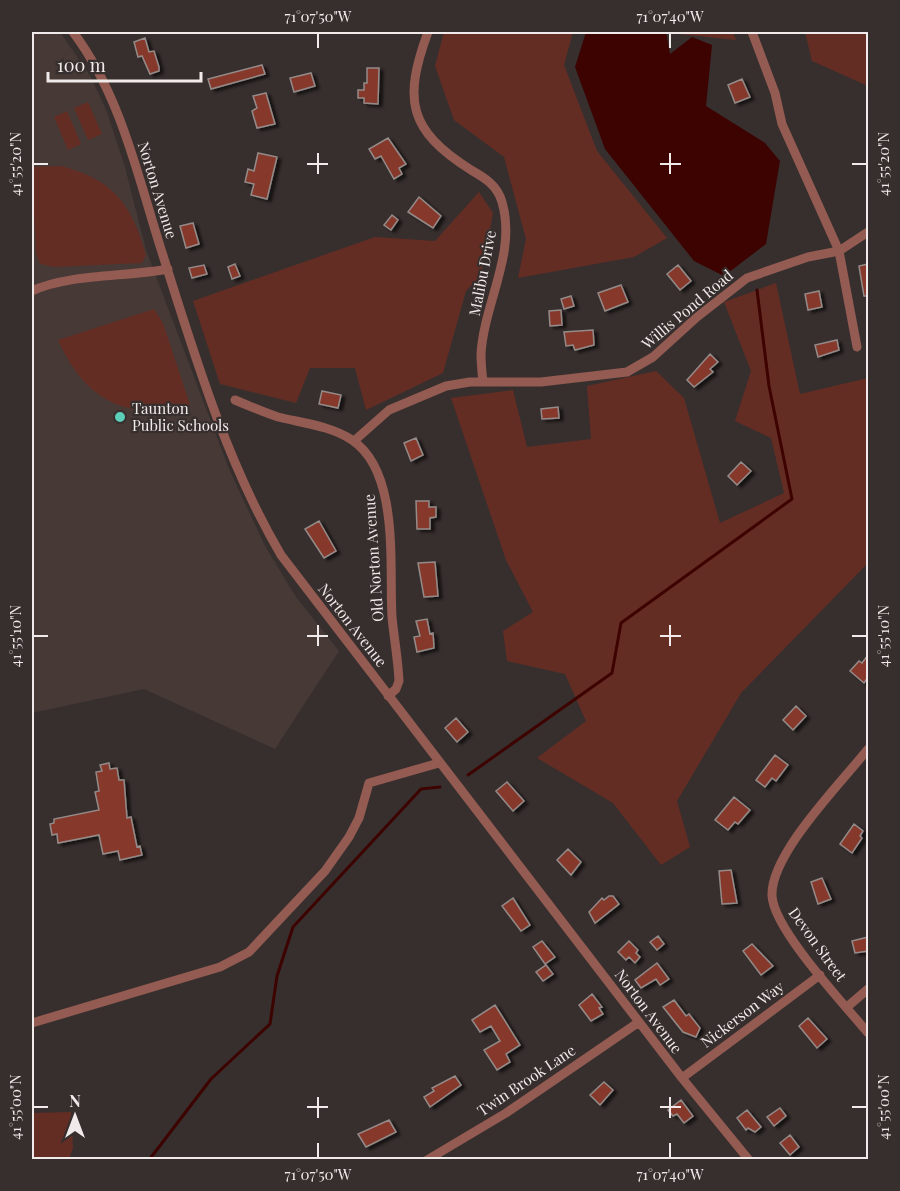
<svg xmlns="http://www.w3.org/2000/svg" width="900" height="1191" viewBox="0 0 900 1191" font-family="'Playfair Display',serif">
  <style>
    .built { fill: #463936 }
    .green { fill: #642d24 }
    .water { fill: #3d0301 }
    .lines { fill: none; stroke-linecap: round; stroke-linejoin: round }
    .stream { stroke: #3d0301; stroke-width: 3 }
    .building { fill: #86382c; stroke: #948b89; stroke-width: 1.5; filter: url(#shadow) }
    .minor { stroke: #935b51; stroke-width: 9 }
    .ticks { fill: none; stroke: #f0ebea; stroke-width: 2 }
    .poi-dot { fill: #5cceba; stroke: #372f2e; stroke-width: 2 }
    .labels { text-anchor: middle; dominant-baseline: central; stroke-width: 4.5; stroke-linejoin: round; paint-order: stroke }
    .street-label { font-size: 15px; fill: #f0ebea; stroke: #372f2e }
    .poi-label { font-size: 15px; fill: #f0ebea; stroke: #372f2e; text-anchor: start }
    .neatline { fill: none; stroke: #f0ebea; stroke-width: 2 }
    .ticks-label { font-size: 15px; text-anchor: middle; fill: #f0ebea }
  </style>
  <defs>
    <filter id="shadow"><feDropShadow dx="4" dy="2.5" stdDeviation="1.5" flood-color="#0009"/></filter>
  </defs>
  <rect width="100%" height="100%" fill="#372f2e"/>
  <path class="built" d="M32 32H60L91 77 107 112 125 167 146 250 229 469 265 546 296 597 339 651 275 749 144 689 32 713Z"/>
  <path class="green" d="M444 32H573L564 65 597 151 667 238 634 257 518 278 526 239 504 157 454 120 435 66Z
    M670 32H733L736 40 670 33Z
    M805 32H868V86L812 61Z
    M88 102 102 134 88 140 74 108Z
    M67 111 81 144 68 150 54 117Z
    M62 166C114 181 131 203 146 255L142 263 54 267 40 264 36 254 32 167Z
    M479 192 493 213 481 275 466 291 443 373 366 410 355 368H310L296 403 220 384 193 301 375 237 435 241Z
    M776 283 800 394 868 378V563L741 693 677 801 690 847 661 865 613 803 537 758 586 721 565 674 507 661 503 631 533 612 506 560 451 398 513 390 527 447 591 439 587 386 656 371 684 398 720 523 784 493 771 438 735 421 751 371 724 302Z
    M154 309 163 323 190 405C126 422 85 400 58 340Z
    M71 1112 73 1148 69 1159H32V1113Z"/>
  <path class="water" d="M586 32H666L670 54 692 37 712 45 706 106 765 143 780 161 766 244 724 276 694 261 605 149 575 67Z"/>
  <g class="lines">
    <path class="stream" d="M468 775 612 673 621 623 792 499 769 386 757 290
      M149 1160 211 1079 270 1024 277 976 293 927 421 789 440 787"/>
  </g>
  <path class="building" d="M145 38 149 52 154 51 159 67V71L150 74 142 56 138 57 134 42Z
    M262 65 265 74 211 89 208 79Z
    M367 68H379L378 104 364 103V98H358V90H364V83H367Z
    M311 73 315 86 294 92 290 78Z
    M742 79 750 97 735 103 728 85Z
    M266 93 275 124 257 128 252 111 257 108 253 96Z
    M388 138 406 164 399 168 402 174 394 179 381 156 375 159 369 149Z
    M258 153 277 157 267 199 251 195 254 184 245 182 248 169 254 171Z
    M419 197 441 216 433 228 408 212Z
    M392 215 398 220 391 230 384 225Z
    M193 223 199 244 186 248 180 226Z
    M235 264 240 276 232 279 228 267Z
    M868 264V296H864L859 266Z
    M204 265 207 274 192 278 189 268Z
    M678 265 691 281 680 290 667 274Z
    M621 285 628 302 605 311 598 293Z
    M819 291 822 307 808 310 805 294Z
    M571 296 574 306 564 309 561 299Z
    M561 310 562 325 550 326 549 311Z
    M593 330 594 345 575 350 573 345 566 346 564 332Z
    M837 340 839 350 818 357 815 345Z
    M710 354 718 362 710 369 713 372 694 387 687 380Z
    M322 391 341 395 338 408 319 404Z
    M558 407 559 418 542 419 541 409Z
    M416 438 423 455 411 461 404 443Z
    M741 462 751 471 737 485 728 476Z
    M416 501H429V507H436V517L430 518V529H417Z
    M319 521 336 551 324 558 305 529Z
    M435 562 438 596 424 597 418 563Z
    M427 619 430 634 433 633 434 648 417 652 414 637 420 636 416 621Z
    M868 655V677L864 683 850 671 859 661 862 663Z
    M796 706 806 716 793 730 783 720Z
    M456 718 468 732 457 742 445 728Z
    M775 755 788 765 776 781 772 778 765 787 756 780Z
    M109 763 110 769 117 768 119 780H124L127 818 131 817 137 847 140 846 142 855 120 860 118 851 103 854 99 835 58 843 57 834 52 835 50 824 54 823V819L99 810 95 792 99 791 96 772 102 771 100 765Z
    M507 782 524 801 513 811 496 791Z
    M734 797 750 810 738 824 735 822 728 830 715 820Z
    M854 824 863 831 860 836 862 838 852 853 840 844Z
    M568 849 581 862 571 875 557 860Z
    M731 870 737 903 722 904 719 871Z
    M822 878 831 899 818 904 811 882Z
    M609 896H613L619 904 595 923 589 912 602 898 604 900Z
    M513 898 530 925 521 931 502 906Z
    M658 936 664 944 657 950 650 942Z
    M868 937V951L855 953 852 941Z
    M542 941 555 957 545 964 533 947Z
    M629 941 638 950 636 953 640 957 635 963 629 957 626 960 618 952Z
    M752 944 773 966 761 975 743 951Z
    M657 963 669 979 660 985 656 979 641 988 635 980Z
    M546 965 553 974 543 981 536 972Z
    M592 994 602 1007 599 1008 603 1014 591 1021 579 1005Z
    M674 1000 686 1016 689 1014 700 1028 696 1037 683 1032 663 1007Z
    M495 1005 520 1045 506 1054 510 1062 497 1070 484 1050 500 1041 491 1026 480 1032 472 1020Z
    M808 1018 827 1039 817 1048 799 1026Z
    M455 1076 461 1085 430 1107 424 1097 434 1091 432 1088Z
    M604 1082 613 1090 600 1105 590 1095Z
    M681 1100 693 1116 684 1123 677 1114 673 1116 668 1110Z
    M780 1108 786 1116 774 1126 767 1117Z
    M747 1110 761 1127 755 1132 748 1128 746 1130 737 1118Z
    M389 1120 396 1132 366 1147 358 1134Z
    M790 1135 799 1147 790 1155 780 1143Z"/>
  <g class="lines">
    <path class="minor" d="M73 32C120 94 137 173 160 246 193 350 225 460 281 555L682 1078 749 1160
      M428 32C403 100 408 130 471 170 485 178 497 185 502 202 517 253 484 303 481 354 481 363 482 373 483 382
      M752 32 775 93 782 124 839 251 857 347
      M32 291C67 274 127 277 168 269
      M235 400C249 406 263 412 278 417 302 423 331 426 352 440 400 472 389 566 392 617 394 638 398 659 399 681L396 689 388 696
      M354 441 389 410 446 386 470 382H541L627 372 653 357 697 317 747 278 808 257 839 251 868 232
      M868 749C842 782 770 854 772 896 774 930 845 1005 868 1033
      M847 1007 868 989
      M32 1023 220 967 249 952 325 871 349 837 359 818 369 783 439 763
      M682 1078 820 975
      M427 1160 506 1113 639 1022"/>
  </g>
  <path class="ticks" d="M318 33V48M670 33V48M318 153V174M670 153V174M33 164H48M307 164H328M660 164H681M852 164H867M318 625V646M670 625V646M33 636H48M307 636H328M660 636H681M852 636H867M318 1097V1118M670 1097V1118M33 1107H48M307 1107H328M660 1107H681M852 1107H867M318 1143V1158M670 1143V1158"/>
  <circle class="poi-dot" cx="120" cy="417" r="6"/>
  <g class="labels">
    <g class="street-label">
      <text transform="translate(158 190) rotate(73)">Norton Avenue</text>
      <text transform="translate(482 273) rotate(-79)">Malibu Drive</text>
      <text transform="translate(687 309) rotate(-40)">Willis Pond Road</text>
      <text transform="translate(373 558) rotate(-94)">Old Norton Avenue</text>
      <text transform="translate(353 625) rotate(52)">Norton Avenue</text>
      <text transform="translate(818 944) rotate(54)">Devon Street</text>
      <text transform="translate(649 1011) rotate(53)">Norton Avenue</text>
      <text transform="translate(742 1014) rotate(-37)">Nickerson Way</text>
      <text transform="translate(526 1080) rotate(-34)">Twin Brook Lane</text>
    </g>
    <g class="poi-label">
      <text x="132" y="408">Taunton<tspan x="132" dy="17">Public Schools</tspan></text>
    </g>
  </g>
  <rect width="900" height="1191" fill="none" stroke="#372f2e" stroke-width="66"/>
  <g transform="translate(75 1116)" stroke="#372f2e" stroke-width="4.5" paint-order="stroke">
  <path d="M0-4.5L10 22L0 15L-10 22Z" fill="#f0ebea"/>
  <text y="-9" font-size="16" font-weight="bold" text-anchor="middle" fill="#f0ebea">N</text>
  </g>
  <path d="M48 72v9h153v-9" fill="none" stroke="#f0ebea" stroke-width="3"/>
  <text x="57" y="72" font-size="18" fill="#f0ebea" stroke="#372f2e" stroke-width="4.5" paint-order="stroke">100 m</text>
  <rect x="33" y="33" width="834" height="1125" class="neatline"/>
  <g class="ticks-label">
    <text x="318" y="22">71°07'50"W</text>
    <text x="670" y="22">71°07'40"W</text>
    <text transform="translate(16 164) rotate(-90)" y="5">41°55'20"N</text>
    <text transform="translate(884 164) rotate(-90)" y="5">41°55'20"N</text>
    <text transform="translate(16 636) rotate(-90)" y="5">41°55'10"N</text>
    <text transform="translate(884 636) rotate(-90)" y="5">41°55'10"N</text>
    <text transform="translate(16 1107) rotate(-90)" y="5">41°55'00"N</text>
    <text transform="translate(884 1107) rotate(-90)" y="5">41°55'00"N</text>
    <text x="318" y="1180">71°07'50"W</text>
    <text x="670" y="1180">71°07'40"W</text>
  </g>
</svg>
